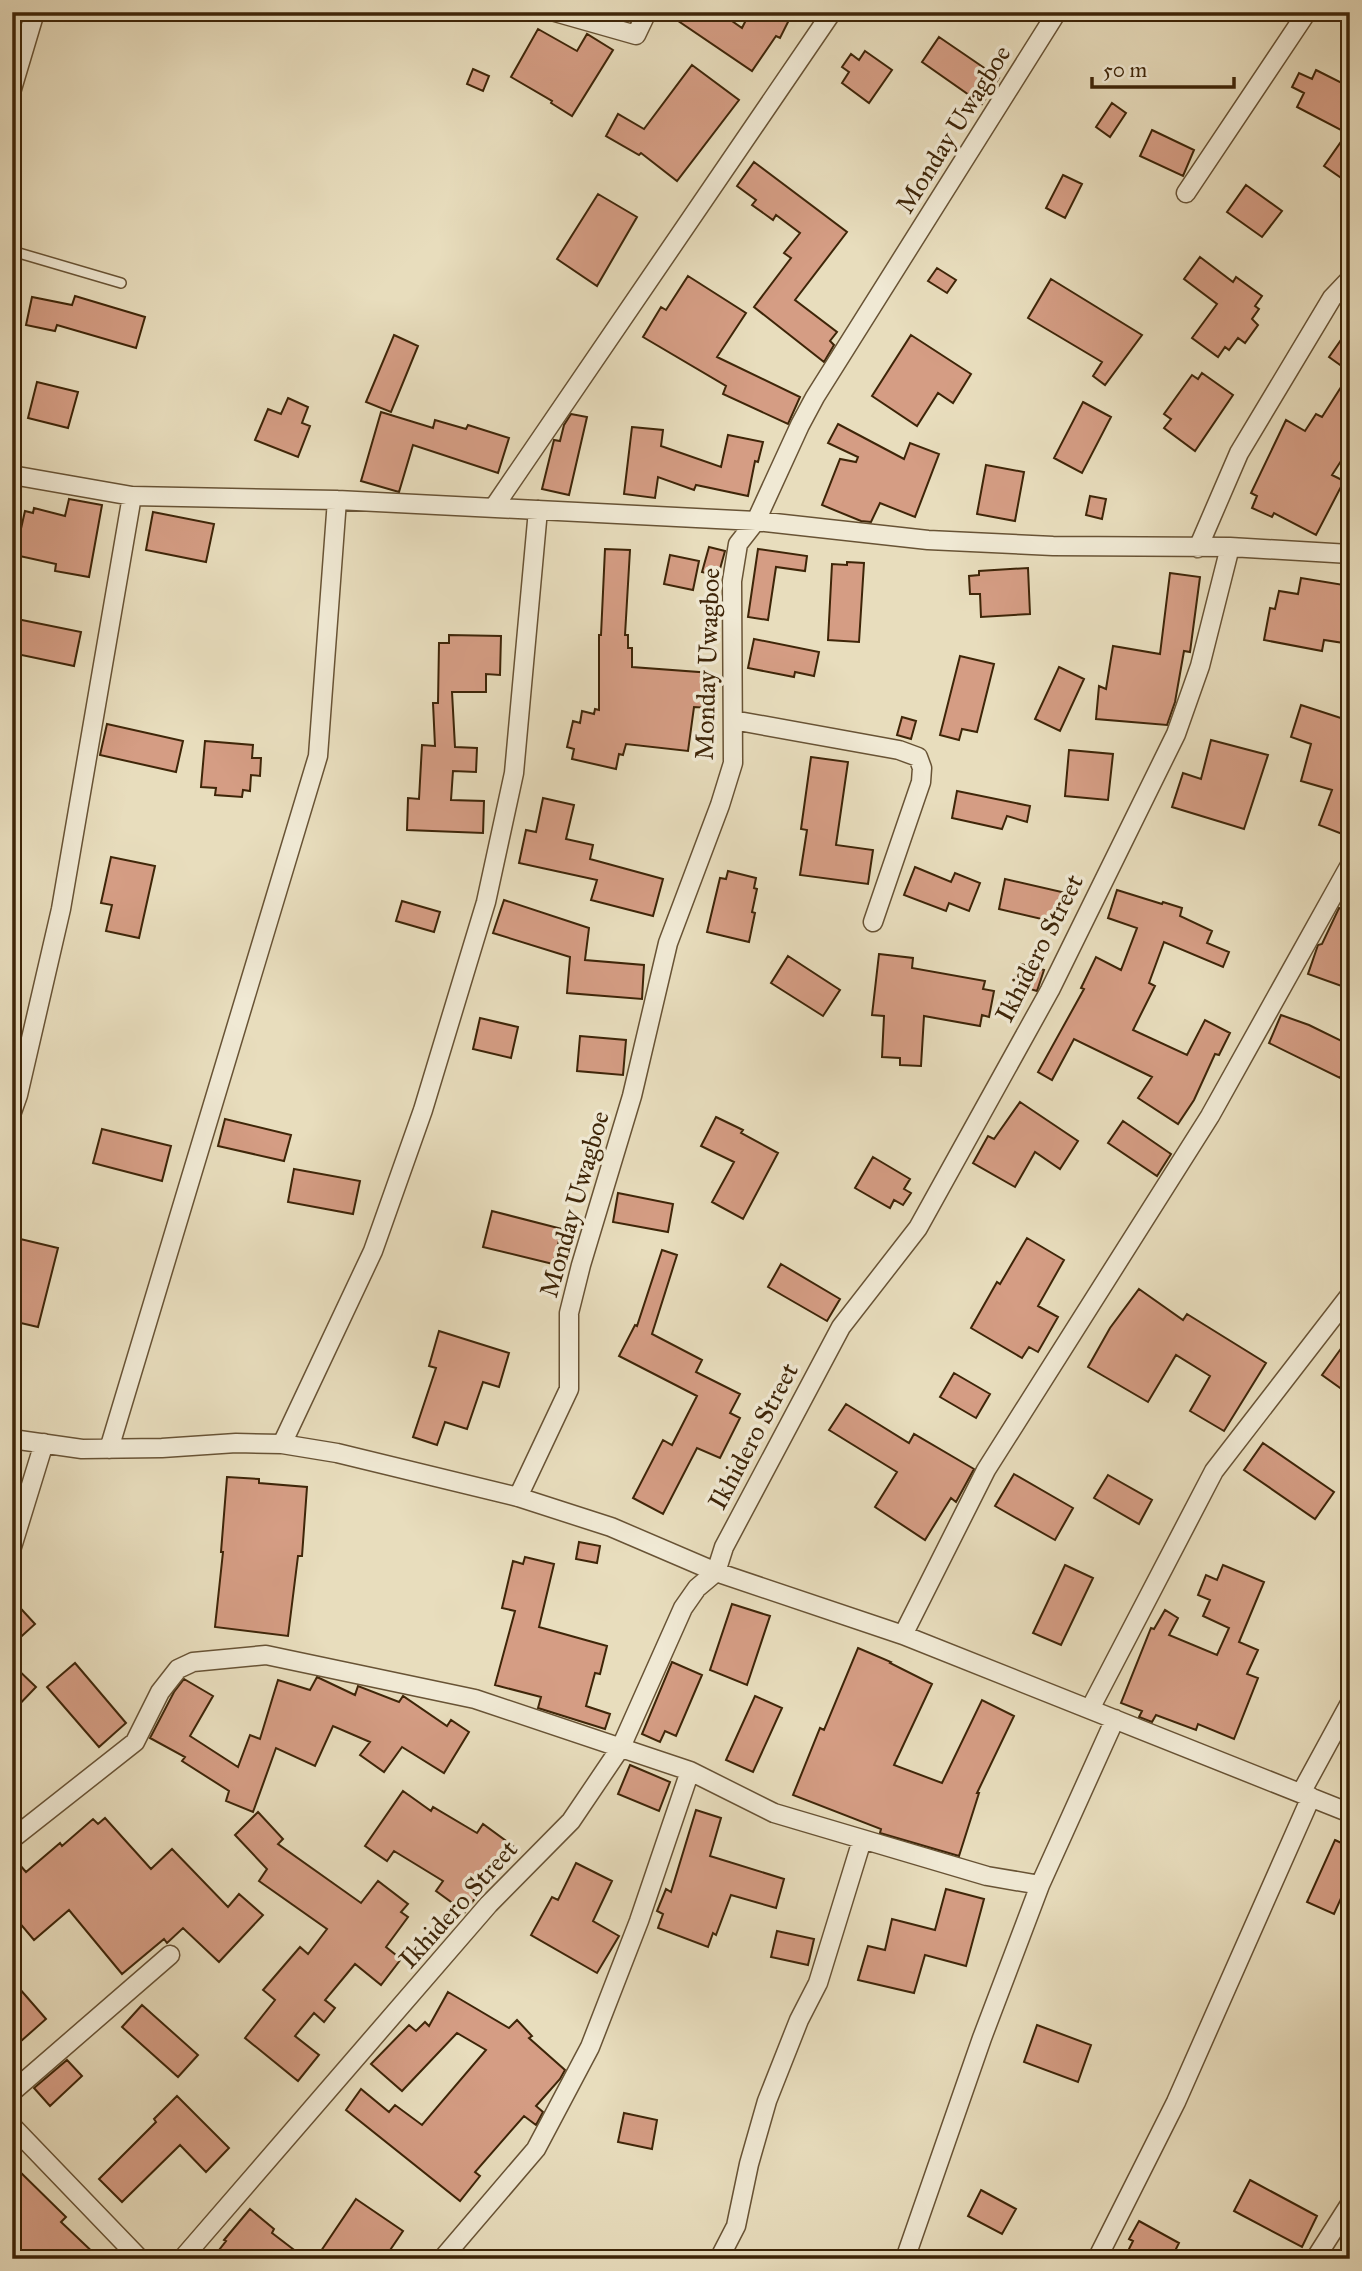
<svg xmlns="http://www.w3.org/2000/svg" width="1362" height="2271" viewBox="0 0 1362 2271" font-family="'IM FELL Great Primer',serif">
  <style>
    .building { fill: #d59d84; stroke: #3e2508; stroke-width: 2 }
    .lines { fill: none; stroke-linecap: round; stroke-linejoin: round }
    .service-casing { stroke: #685335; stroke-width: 12 }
    .minor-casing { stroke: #685335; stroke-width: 21 }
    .service { stroke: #f0e9d4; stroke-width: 9 }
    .minor { stroke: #f0e9d4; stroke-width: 18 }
    .labels { text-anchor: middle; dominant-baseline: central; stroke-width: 7; stroke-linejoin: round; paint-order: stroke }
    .street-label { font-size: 26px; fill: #3e2508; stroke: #f0e9d4 }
  </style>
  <rect width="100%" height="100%" fill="#e8ddbd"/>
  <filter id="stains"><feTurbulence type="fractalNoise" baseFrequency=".00286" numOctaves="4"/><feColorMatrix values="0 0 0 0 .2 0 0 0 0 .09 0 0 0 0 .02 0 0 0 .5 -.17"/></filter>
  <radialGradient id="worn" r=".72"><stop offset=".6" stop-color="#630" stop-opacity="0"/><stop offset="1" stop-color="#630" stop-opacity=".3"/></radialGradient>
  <path class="building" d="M665 12H719L742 28 750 12H793L780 38 776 36 752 71Z
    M538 29 577 51 587 34 613 50 572 116 551 103 552 101 511 77Z
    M939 37 999 78 982 104 922 62Z
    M865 51 892 70 869 103 842 83 849 72 842 67 851 54 859 60Z
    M692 65 739 100 677 181 641 153 639 155 606 136 618 114 644 129Z
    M473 69 489 76 483 91 467 84Z
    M1316 70 1350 87V184L1324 166 1347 133 1297 107 1304 93 1292 87 1299 73 1312 79Z
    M1112 103 1126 113 1110 137 1096 127Z
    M1152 130 1194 150 1183 176 1140 156Z
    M754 162 847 232 795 300 837 332 830 341 834 345 824 362 754 307 791 258 784 253 800 233 776 215 773 220 752 205 756 200 737 186Z
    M1063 175 1082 184 1065 218 1046 208Z
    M1246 185 1282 211 1262 237 1227 212Z
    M598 194 637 217 597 286 557 259Z
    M1200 257 1233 282 1236 277 1262 296 1255 306 1259 309 1252 319 1258 325 1245 343 1238 338 1229 350 1225 347 1218 357 1192 338 1217 304 1184 279Z
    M937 268 956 280 947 293 928 281Z
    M688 276 746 313 717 357 800 397 788 424 723 394 726 386 643 337 661 307 666 310Z
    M1051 279 1142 335 1105 385 1093 376 1102 362 1028 318Z
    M75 296 145 317 136 348 57 325 55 331 26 325 32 297 72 305Z
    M1350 327V372L1329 357Z
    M394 335 418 346 391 412 366 402Z
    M911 335 971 374 953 403 938 393 917 426 872 396Z
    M1202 373 1233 395 1195 451 1164 428 1171 419 1164 414 1192 375 1198 379Z
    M1350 373V447L1332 475 1344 481 1316 535 1274 513 1272 517 1252 508 1257 496 1251 493 1286 420 1305 431 1316 414 1322 417Z
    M37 382 78 392 68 428 28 418Z
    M288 398 308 407 302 423 310 426 298 457 255 440 268 409 281 414Z
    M1083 402 1111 417 1082 473 1054 458Z
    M381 412 433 428 435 420 466 429 468 425 509 438 498 473 413 445 399 492 361 481Z
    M571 414 587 417 569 495 542 489 554 440 560 441 564 425Z
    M838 424 904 459 910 443 939 454 915 517 880 503 871 522 861 521 822 505 840 459 856 462 858 457 828 443Z
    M632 427 663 430 661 446 721 467 728 435 763 442 758 462 755 461 748 496 696 485 694 490 658 477 655 498 624 494Z
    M986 465 1024 472 1015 521 977 514Z
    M1090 496 1106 499 1102 519 1086 515Z
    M69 499 102 505 89 577 55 571 56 564 15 555 25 511 33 513 34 508 65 516Z
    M153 512 214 524 206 562 146 550Z
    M709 547 725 551 718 576 702 572Z
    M605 549 630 550 625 635H628V648H632V667L712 673 710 708 694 707 688 751 626 744 623 755 619 754 616 769 572 759 574 749 567 747 573 721 580 723 582 711 594 714 595 709 599 710V635H601Z
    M758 549 807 556 805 571 776 567 768 620 748 617Z
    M670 555 699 561 693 590 664 584Z
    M847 562 864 563 859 642 828 640 832 564 847 565Z
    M1028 568 1030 614 981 617 980 594H970L969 576 979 575V571Z
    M1170 573 1200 577 1190 652 1184 651 1175 702 1167 725 1096 719 1099 686 1106 689 1113 646 1160 654Z
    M1301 578 1350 586V644L1324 640 1322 651 1264 640 1270 608 1275 609 1279 591 1298 594Z
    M12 618 81 632 74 666 12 653Z
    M449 635 501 636 500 675 486 674V692H452L455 747 477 748 476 772 453 771 451 800 484 801 483 833 407 830 408 798 419 799 422 745 435 746 433 703H438L439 643H449Z
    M754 639 819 652 814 676 795 672 794 677 748 668Z
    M960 656 994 664 977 732 962 729 959 740 940 735Z
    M1059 667 1084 679 1060 731 1035 719Z
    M1301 705 1350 721V837L1319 825 1332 790 1301 781 1311 744 1291 737Z
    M902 717 916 721 911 739 897 735Z
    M107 724 183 741 176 772 100 755Z
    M1211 740 1268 755 1244 829 1172 807 1183 773 1201 779Z
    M205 741 253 745 252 758H261L260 776 251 775 250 791 243 790 242 797 215 795 216 788 201 787Z
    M1069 750 1113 754 1108 800 1065 796Z
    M811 757 848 762 836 845 873 850 868 884 800 875 807 830 801 829Z
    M957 791 1030 806 1027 822 1007 816 1002 829 952 818Z
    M543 798 574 805 566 839 593 845 590 859 663 879 653 916 591 900 597 880 519 863 526 830 536 832Z
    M111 857 155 866 139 938 106 931 112 905 101 903Z
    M915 867 951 882 955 873 980 883 969 911 949 903 946 911 904 895Z
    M728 871 756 878 754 888 757 889 752 912 755 913 749 942 707 932 720 878 726 879Z
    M1005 879 1066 893 1059 923 999 909Z
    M1117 890 1162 904 1163 902 1182 908 1180 916 1212 931 1207 943 1229 952 1223 967 1164 942 1149 983 1155 986 1133 1030 1187 1055 1205 1020 1230 1033 1219 1055 1215 1054 1194 1100 1178 1124 1138 1098 1152 1077 1074 1039 1052 1080 1038 1072 1084 989 1081 988 1096 957 1121 970 1137 928 1108 918Z
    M504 900 589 928 585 960 644 965 642 999 567 993 570 957 493 933Z
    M402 901 440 912 434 932 396 921Z
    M1339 908 1350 913V989L1308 974 1318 945 1322 944Z
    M879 954 913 958 912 968 985 981 983 989 994 991 989 1017 982 1015 980 1026 924 1016 921 1066 900 1065V1058L882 1057 884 1016 872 1015Z
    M788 956 840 990 823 1016 771 983Z
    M1021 964 1044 970 1037 991 1016 985Z
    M1281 1015 1309 1025 1350 1045V1057L1340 1078 1269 1043Z
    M480 1018 518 1027 511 1058 473 1049Z
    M580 1036 626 1040 623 1075 577 1071Z
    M1020 1102 1078 1141 1060 1169 1035 1152 1015 1187 973 1163 988 1136 994 1139Z
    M716 1117 743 1130 741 1133 778 1153 743 1219 712 1202 734 1162 701 1146Z
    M225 1119 291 1135 284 1161 218 1146Z
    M1123 1121 1171 1154 1157 1176 1108 1143Z
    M102 1129 171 1146 162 1181 93 1163Z
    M873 1157 910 1179 904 1189 911 1193 903 1205 894 1200 890 1208 855 1188Z
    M294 1169 360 1181 353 1214 288 1202Z
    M618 1193 673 1204 668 1232 613 1222Z
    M492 1211 562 1229 553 1264 483 1247Z
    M12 1237 58 1248 38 1327 12 1321Z
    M1027 1238 1064 1260 1038 1306 1058 1317 1038 1352 1029 1347 1022 1358 971 1328 997 1282 1000 1284Z
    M662 1250 677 1255 652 1334 702 1360 696 1372 740 1394 730 1413 740 1418 720 1458 697 1448 663 1514 633 1498 663 1440 672 1445 697 1396 619 1356 635 1325 637 1326Z
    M781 1264 840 1299 827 1321 768 1287Z
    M1139 1289 1183 1320 1187 1314 1266 1363 1224 1431 1190 1411 1210 1376 1176 1355 1148 1402 1088 1367 1110 1328Z
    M439 1331 509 1353 499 1387 483 1382 467 1429 445 1422 437 1445 413 1437 436 1368 429 1366Z
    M1350 1336V1395L1322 1375Z
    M954 1373 990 1394 976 1418 940 1397Z
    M846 1404 909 1443 914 1434 974 1469 956 1502 951 1498 925 1540 875 1507 897 1472 829 1430Z
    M1263 1443 1334 1492 1315 1519 1244 1470Z
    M1014 1474 1073 1508 1055 1540 995 1506Z
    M1108 1475 1152 1500 1139 1524 1094 1498Z
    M227 1477 259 1479V1483L307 1487 302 1556H298L288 1636 215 1627 223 1552H221Z
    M579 1542 600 1546 597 1563 576 1559Z
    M525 1557 554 1564 539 1627 607 1646 600 1674 595 1673 586 1706 610 1714 605 1729 538 1708 541 1697 495 1685 515 1611 502 1608 513 1561 523 1564Z
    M1065 1565 1093 1578 1061 1645 1033 1633Z
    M1223 1565 1264 1582 1239 1642 1258 1650 1247 1674 1258 1678 1234 1739 1198 1724 1196 1730 1156 1715 1152 1722 1139 1717 1142 1711 1121 1703 1151 1628 1154 1629 1165 1610 1178 1618 1169 1635 1217 1655 1229 1628 1203 1616 1210 1600 1198 1595 1206 1575 1217 1580Z
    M12 1599 35 1624 12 1645Z
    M732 1604 770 1616 747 1685 710 1670Z
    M858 1648 891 1662 890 1663 932 1684 894 1765 942 1783 982 1700 1014 1716 977 1793H979L959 1856 880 1833 881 1829 793 1795 820 1728 824 1730Z
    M672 1662 702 1675 676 1736 665 1731 660 1742 642 1734Z
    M75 1663 126 1723 99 1747 47 1687Z
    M12 1664 36 1687 12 1712Z
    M317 1677 355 1695 358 1686 399 1702 403 1696 447 1726 451 1720 469 1732 444 1773 402 1747 384 1772 360 1755 370 1742 333 1726 315 1766 276 1748 253 1812 226 1801 229 1791 182 1761 185 1757 150 1738 174 1692 184 1679 213 1696 190 1736 238 1767 250 1735 260 1739 278 1680 310 1690Z
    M755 1696 782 1708 753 1772 726 1760Z
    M630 1765 670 1782 659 1811 618 1794Z
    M403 1791 431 1811 433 1807 477 1833 483 1824 513 1846 465 1912 436 1891 443 1881 394 1851 387 1861 365 1846Z
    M696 1810 721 1818 710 1856 784 1879 776 1908 731 1895 716 1935 713 1933 708 1947 658 1928 663 1914 657 1911 666 1889 671 1892Z
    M258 1812 283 1839 278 1844 361 1903 378 1881 408 1904 401 1912 408 1917 386 1947 401 1959 381 1985 355 1964 325 2000 335 2008 324 2022 314 2013 295 2036 319 2055 298 2081 245 2038 275 2000 263 1990 300 1947 308 1954 327 1929 259 1881 267 1869 235 1835Z
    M105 1818 151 1869 172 1849 228 1907 239 1894 263 1915 219 1962 183 1928 167 1943 164 1939 122 1974 69 1910 34 1940 12 1914V1856L26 1872 60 1843 62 1846 93 1819 98 1824Z
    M1335 1840 1350 1847V1878L1334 1914 1307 1902Z
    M576 1863 612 1881 593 1921 619 1936 597 1973 531 1935 552 1897 558 1900Z
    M946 1889 984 1899 966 1966 925 1955 914 1993 858 1980 868 1946 885 1950 892 1919 935 1930Z
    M777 1931 814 1939 808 1965 771 1957Z
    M12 1980 46 2019 12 2049Z
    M448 1992 509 2028 517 2020 532 2036 529 2038 565 2070 560 2079 536 2106 543 2112 536 2125 524 2116 475 2172 480 2176 460 2201 346 2110 361 2089 389 2112 395 2105 422 2125 486 2050 457 2033 402 2091 371 2064 409 2025 416 2031 425 2022 429 2026Z
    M142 2005 198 2055 178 2077 122 2027Z
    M1037 2025 1091 2045 1078 2082 1024 2062Z
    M67 2060 82 2076 50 2106 34 2088Z
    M177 2096 229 2148 206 2172 180 2145 122 2202 99 2179 156 2122 154 2119Z
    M624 2113 657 2120 652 2149 618 2142Z
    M12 2164 66 2217 61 2222 100 2259H12Z
    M1250 2180 1317 2216 1302 2247 1234 2211Z
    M981 2190 1016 2209 1002 2234 968 2216Z
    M356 2199 403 2231 384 2259H332L321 2251Z
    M250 2209 274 2229 272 2233 306 2259H212L226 2241 224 2240Z
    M1139 2221 1179 2243 1171 2259H1124L1133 2241 1129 2239Z"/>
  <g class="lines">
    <g class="service-casing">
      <path id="service" d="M12 251 121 283"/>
    </g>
    <g class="minor-casing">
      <path id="minor" d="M555 12 636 35 647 12
        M12 89 35 12
        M1186 193 1307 12
        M12 475 132 496 337 500 756 521 928 540 1053 546 1230 547 1350 554
        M494 507 832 12
        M1198 548 1239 453 1332 298 1350 279
        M733 720 899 750 918 757 922 768 921 782 873 922
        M12 1112 18 1095 61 909 132 496
        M12 1439 82 1449 162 1448 236 1443 282 1444 337 1453 518 1497 611 1527 716 1572 903 1635 1350 1813
        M282 1444 373 1251 423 1110 486 902 514 773 538 510
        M109 1449 318 756 337 500
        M518 1497 569 1389V1313L581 1265 632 1096 668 943 720 805 733 763 732 581 738 544 756 521 800 425 815 397 1057 12
        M12 1547 44 1443
        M903 1635 986 1470 1210 1116 1350 865
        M1090 1709 1214 1471 1350 1295
        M1301 1793 1350 1703
        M12 1839 135 1742 160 1692 178 1669 193 1662 266 1655 475 1699 690 1771 774 1813 987 1876 1040 1885
        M12 2092 170 1955
        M12 2126 140 2259
        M182 2259 489 1904 571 1821 621 1747 683 1608 697 1588 716 1572 724 1547 841 1327 918 1228 1050 990 1176 734 1200 666 1230 547
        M442 2259 536 2149 590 2047 639 1921 690 1771
        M719 2259 736 2226 749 2164 767 2101 799 2020 818 1983 862 1840
        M905 2259 982 2038 1040 1885 1115 1719
        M1097 2259 1176 2102 1311 1797
        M1315 2259 1350 2204"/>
    </g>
    <use href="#service" class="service"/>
    <use href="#minor" class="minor"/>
  </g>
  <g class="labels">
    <g class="street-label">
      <text transform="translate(953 129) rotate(-58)">Monday Uwagboe</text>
      <text transform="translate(707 664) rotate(-88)">Monday Uwagboe</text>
      <text transform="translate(1039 948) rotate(-63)">Ikhidero Street</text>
      <text transform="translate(574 1204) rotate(-74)">Monday Uwagboe</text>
      <text transform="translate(753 1436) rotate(-62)">Ikhidero Street</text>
      <text transform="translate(458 1904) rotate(-48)">Ikhidero Street</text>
    </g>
  </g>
  <rect width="1362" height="2271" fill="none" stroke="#e8ddbd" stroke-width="42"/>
  <rect x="14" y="14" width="1334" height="2243" fill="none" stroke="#3e2508" stroke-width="3.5"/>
  <rect x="21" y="21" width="1320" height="2229" fill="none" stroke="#3e2508" stroke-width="2"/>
  <path d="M1092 77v10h142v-10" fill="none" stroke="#3e2508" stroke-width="3.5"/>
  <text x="1103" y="77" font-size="21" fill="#3e2508" stroke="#f0e9d4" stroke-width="5" paint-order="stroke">50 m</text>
  <rect width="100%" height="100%" filter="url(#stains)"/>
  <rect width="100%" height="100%" fill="url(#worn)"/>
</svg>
